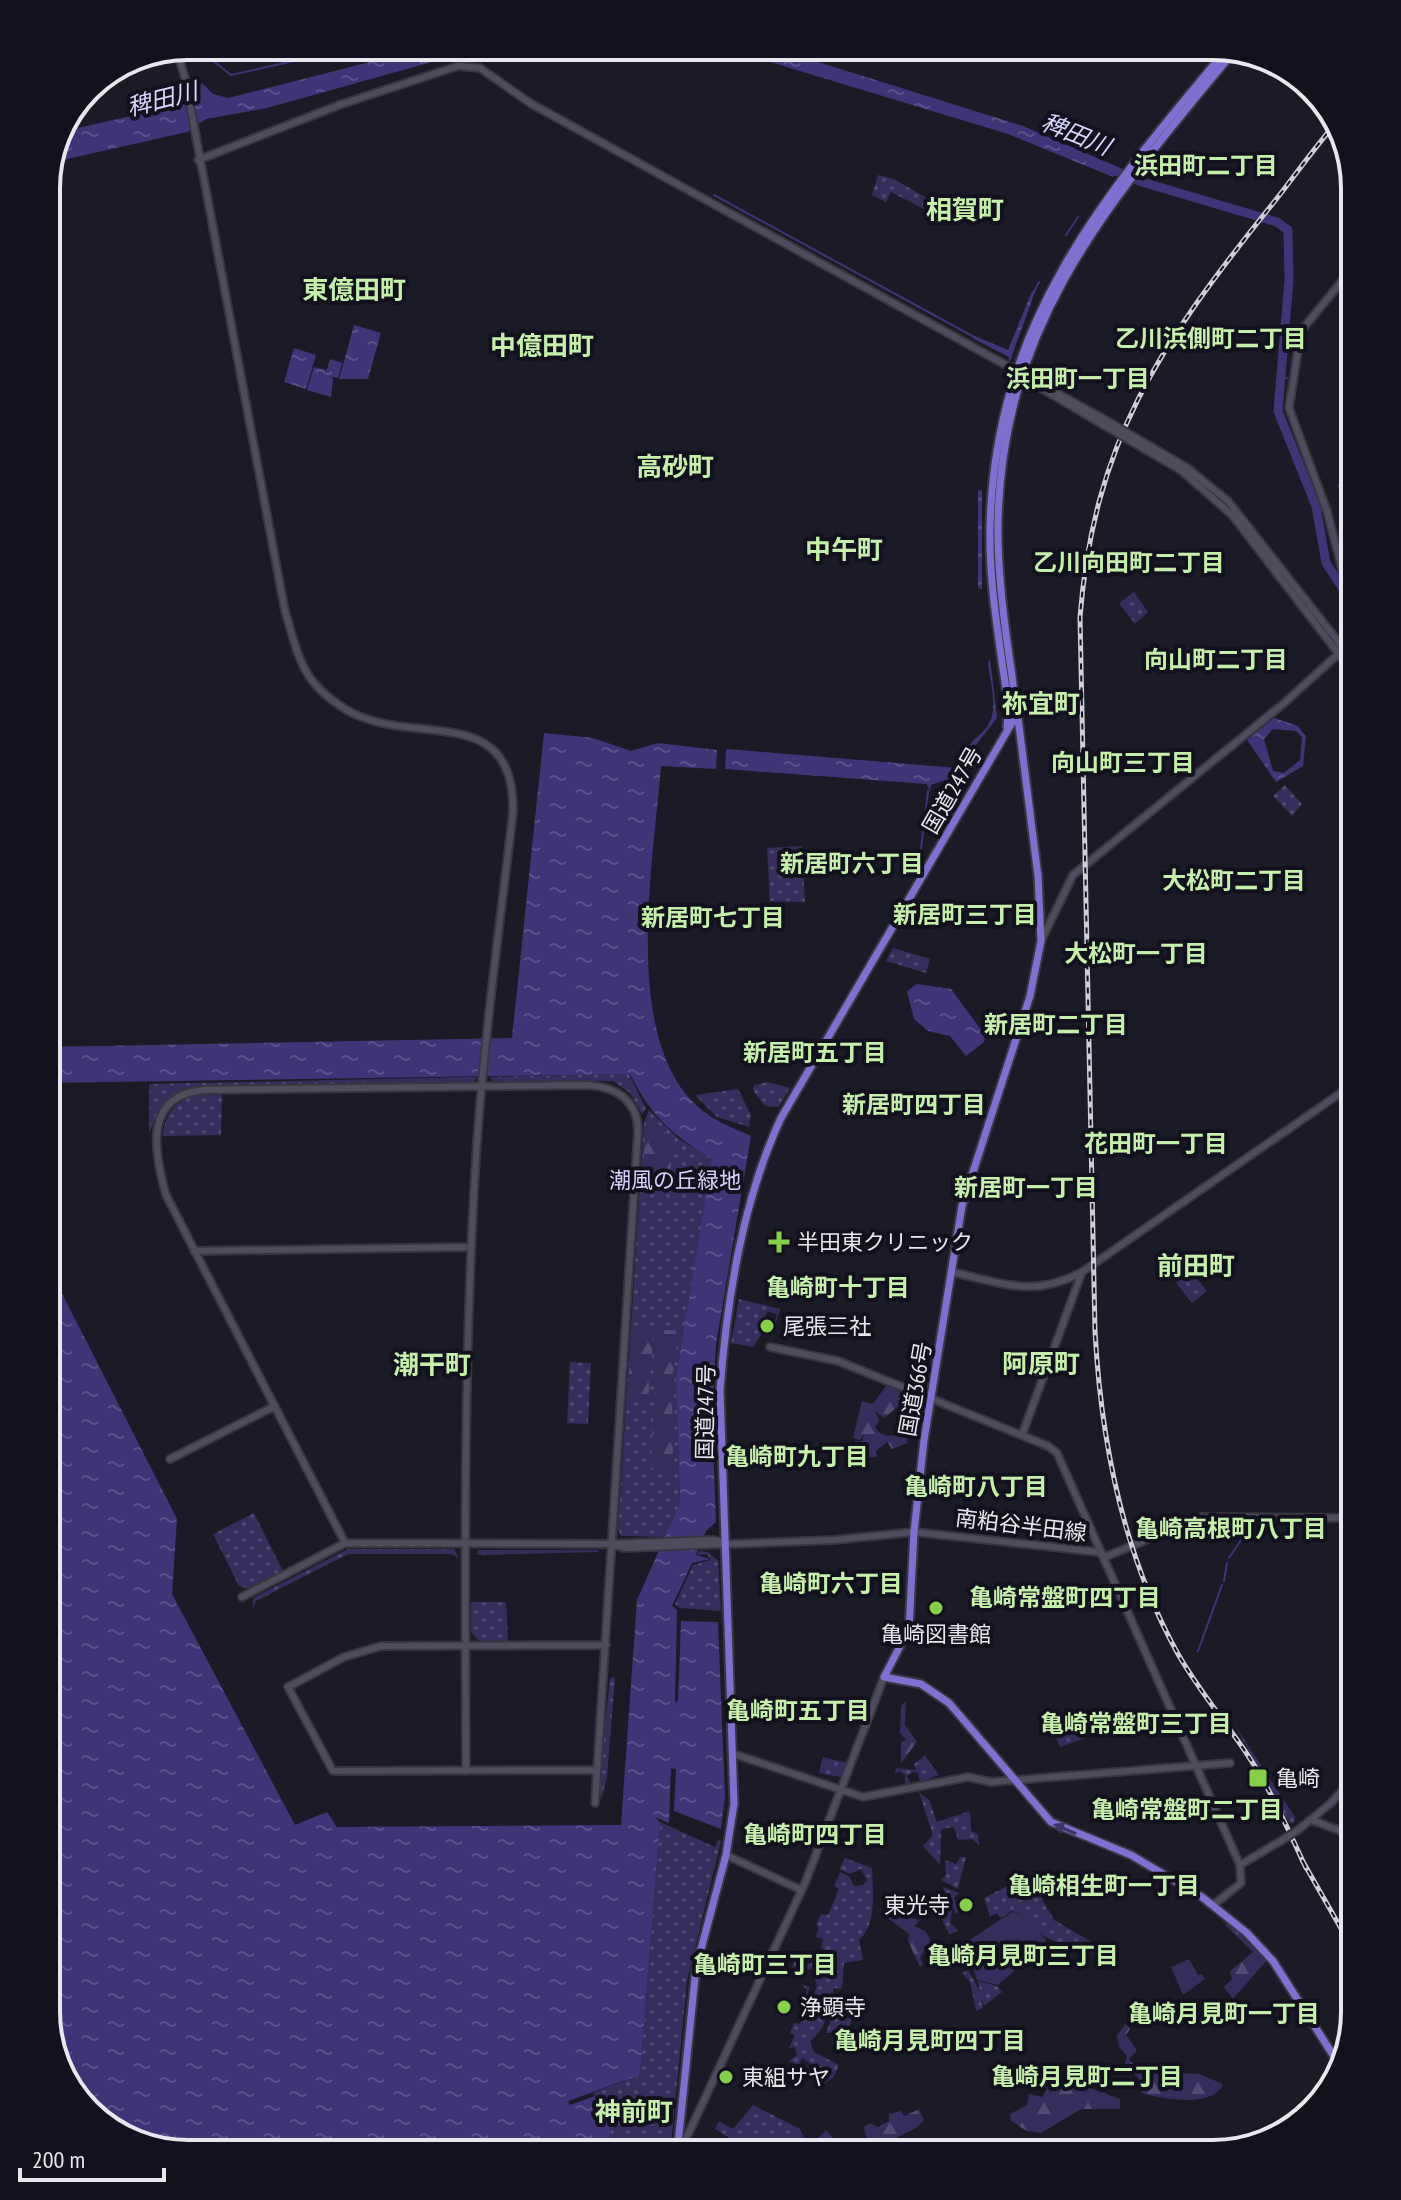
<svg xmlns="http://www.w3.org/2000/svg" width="1401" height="2200" viewBox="0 0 1401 2200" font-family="'PT Sans Narrow','Noto Sans JP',sans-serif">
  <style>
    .green { fill: url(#green-dots) }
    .forest { fill: url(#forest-firs) }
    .pitch { fill: #352e5d }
    .water { fill: url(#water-ripples); fill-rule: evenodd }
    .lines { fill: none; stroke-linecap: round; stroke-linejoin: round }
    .stream { stroke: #403477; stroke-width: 2 }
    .river { stroke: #403477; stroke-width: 9 }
    .tertiary-casing { stroke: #383741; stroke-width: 10 }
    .secondary-casing { stroke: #383741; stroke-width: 10 }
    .trunk-casing { stroke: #383741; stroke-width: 11 }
    .tertiary { stroke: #4e4d5d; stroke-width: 6 }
    .secondary { stroke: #4e4d5d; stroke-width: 6 }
    .trunk { stroke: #7e70ce; stroke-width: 7 }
    .rail-casing { stroke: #cfcfd8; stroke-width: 5 }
    .rail { stroke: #12111d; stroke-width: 2; stroke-dasharray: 6; stroke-linecap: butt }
    .tertiary-bridge-casing { stroke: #383741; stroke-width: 10; stroke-linecap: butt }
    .tertiary-bridge { stroke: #4e4d5d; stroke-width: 6 }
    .oneway { fill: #3d3764 }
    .poi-dot { fill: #86cf4b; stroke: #12111d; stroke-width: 3 }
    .labels { text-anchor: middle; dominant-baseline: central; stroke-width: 8; stroke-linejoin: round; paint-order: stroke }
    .street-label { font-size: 22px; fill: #e7e7f0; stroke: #12111d }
    .park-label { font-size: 22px; fill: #d6d3fc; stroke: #12111d }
    .poi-label { font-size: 22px; fill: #e7e7f0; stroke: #12111d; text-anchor: start }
    .water-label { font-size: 24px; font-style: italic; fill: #d8d6ff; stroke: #12111d }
    .neighbourhood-label { font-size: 24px; font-weight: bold; fill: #c5efab; stroke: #12111d }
    .quarter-label { font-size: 26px; font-weight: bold; fill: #c5efab; stroke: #12111d }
    .rim { fill: none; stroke: #e7e7f0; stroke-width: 4 }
  </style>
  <defs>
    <pattern id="green-dots" width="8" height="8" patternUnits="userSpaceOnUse" patternTransform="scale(2)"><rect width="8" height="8" fill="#352e5d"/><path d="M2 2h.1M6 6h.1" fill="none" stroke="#524c75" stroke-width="1.8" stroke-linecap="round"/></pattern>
    <pattern id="forest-firs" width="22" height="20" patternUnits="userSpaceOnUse" patternTransform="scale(2)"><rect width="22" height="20" fill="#352e5d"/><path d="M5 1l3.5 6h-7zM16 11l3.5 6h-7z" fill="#524c75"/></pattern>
    <pattern id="water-ripples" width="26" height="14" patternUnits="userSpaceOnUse" patternTransform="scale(2)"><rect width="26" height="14" fill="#403477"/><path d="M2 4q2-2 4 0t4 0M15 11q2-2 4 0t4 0" fill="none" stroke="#5c518b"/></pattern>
  </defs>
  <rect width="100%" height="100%" fill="#1b1a27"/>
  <path class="green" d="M878 175 894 179 930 200 924 209 891 192 886 202 872 195Z
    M1355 475V508L1350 510 1337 485Z
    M1134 592 1148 612 1135 624 1119 603Z
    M1285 785 1302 804 1292 816 1273 796Z
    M802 846 805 902 770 901 767 848Z
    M893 948 930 959 926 973 886 961Z
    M629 1074 646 1109 642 1114 630 1093 613 1081H493L489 1077Z
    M477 1077 473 1083 465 1085 185 1089 163 1105 149 1133V1084Z
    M767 1082 790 1088 779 1107 765 1106 753 1090 754 1085Z
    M738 1089 751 1115 749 1127 717 1117 695 1095Z
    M200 1095H222L221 1135 163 1136C165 1112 177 1099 200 1095Z
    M649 1110 679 1139 713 1159 676 1377 680 1503 665 1537 621 1536 618 1529 644 1123Z
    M1191 1272 1207 1291 1192 1303 1176 1283Z
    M739 1299 780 1309 770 1343 777 1314 767 1311 763 1331 753 1347 731 1343Z
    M570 1362 591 1363 588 1424 567 1423Z
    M254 1513 283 1571 249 1589 239 1586 213 1534Z
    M348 1549H454L459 1558 452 1554H348L256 1601 253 1609V1598Z
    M478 1550H598L599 1552 477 1555Z
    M699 1551 708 1552 718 1561 721 1611 680 1608 675 1604 693 1565 711 1560 707 1554 698 1555Z
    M471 1602H506L508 1641H479L471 1632Z
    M615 1677 607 1777 601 1801 599 1783 610 1678Z
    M1075 1715 1085 1738 1060 1747 1051 1726Z
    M1234 1724 1295 1817 1294 1823H1289Z
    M925 1756 939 1775 920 1782 918 1773 913 1772 907 1776 910 1782 905 1786V1775L899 1771 895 1774 896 1768 916 1770 914 1764Z
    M823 1757 847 1763 841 1777 819 1773Z
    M919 1792 929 1800 937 1822 970 1811 971 1831 978 1834 979 1845 972 1839 958 1840 954 1827 941 1829 940 1865 923 1846 933 1835Z
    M660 1822 715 1847 718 1840 721 1841 687 1981 670 2154H610C613 2131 608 2109 593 2093L640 2075Z
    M960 1857H966L958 1889 941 1880 946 1875 945 1860 956 1864Z
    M845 1858 872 1868C873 1889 877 1926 859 1940L863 1960 844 1963 842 1989 834 1988 823 2027 810 2042 814 2052 839 2065 833 2078 820 2086 809 2075 811 2064 802 2058 799 2065 789 2061 797 2055 795 2047 789 2048 795 2035 790 2033 794 2023 800 2024 808 2003 804 2000 807 1990 801 1984 810 1987 807 1995 813 1998 817 1985 811 1968 807 1971 792 1967 797 1953 790 1950 797 1951 799 1961 811 1964 816 1954V1967L822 1965 826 1952 821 1947 823 1939 816 1937 819 1927 816 1925 821 1914 828 1915 839 1889 834 1886 840 1872 849 1876 854 1886 863 1885 867 1880 861 1869 850 1874 839 1869Z
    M1028 1875 1054 1920 1112 1954C1092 1958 1056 1944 1041 1934 1030 1925 1028 1914 1012 1911L1000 1918 997 1913 990 1917 984 1898Z
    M943 1887 959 1893 954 1898 958 1912 955 1914 953 1906 950 1923 958 1930 950 1935C941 1921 937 1908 946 1895Z
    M968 1970 980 1992 978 1981 997 1986 1002 1992 984 2006 981 1997 983 2008 976 2011 970 1982 962 1973Z
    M834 2010 853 2013 848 2033H826Z
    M753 2105 800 2129 805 2139 794 2154H741L744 2147 715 2129 719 2121 733 2129Z"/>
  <path class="forest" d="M651 1119 675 1144 670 1171 643 1170 646 1122Z
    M632 1327 654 1330 648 1401 627 1398Z
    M657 1329 679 1331 672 1378 673 1471 651 1468Z
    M888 1383 928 1401 925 1421 920 1420 923 1414 902 1403 884 1418 875 1411 879 1420 875 1427C883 1440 893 1435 905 1433L908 1438 907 1443 892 1449 887 1442 876 1451 877 1457H869L865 1448 852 1445 855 1441H862L865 1433 860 1440 853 1438 862 1401 873 1404Z
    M906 1701 905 1725 917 1742 901 1763V1742L906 1740 900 1733 901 1706Z
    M900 1903 913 1909 911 1918 920 1920 914 1926 925 1931 931 1940 920 1958 923 1964 920 1967 908 1941 909 1934 889 1919 890 1904Z
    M1229 1923 1266 1961 1233 1999 1224 1987 1232 1979 1230 1971 1253 1952 1225 1925Z
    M1126 2024 1130 2029 1126 2035 1137 2050 1129 2059 1139 2071 1155 2064 1161 2082 1171 2081 1175 2073 1199 2074 1223 2084C1213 2108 1166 2099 1144 2094L1137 2086 1139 2079 1125 2064 1127 2056 1119 2047 1117 2035Z
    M1051 2075 1059 2076 1061 2086 1069 2091 1073 2087 1071 2081 1120 2099V2109H1081L1041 2133 1027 2131 1011 2121 1010 2114 1027 2105 1029 2094 1042 2097 1050 2084Z
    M919 2109 924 2120C915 2132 900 2134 890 2142L867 2139 864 2127 870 2123 878 2127 889 2121V2114L901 2111 904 2116Z
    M826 2130 846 2154H802Z"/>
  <path class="pitch" d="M1012 1912 1023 1914 1046 1940 1044 1945 998 1985 977 1980 965 1943Z
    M1189 1959 1198 1975 1202 1974 1205 1979 1183 1995 1171 1967Z"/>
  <path class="water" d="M433 46H489L267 108 206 119 187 132 54 162 69 130 193 102 192 93 202 83 213 94 228 98Z
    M717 46H767L1023 126 1120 168 1113 177 1008 134Z
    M1032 291 1035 292 1011 358 974 339 975 336 1008 350Z
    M354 325 381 333 368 379H339Z
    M294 348 316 355 306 389 284 382Z
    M330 359 342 363 338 378 327 376 333 378 331 397 307 390 314 367 326 370 325 376Z
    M978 490 982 491V589L978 588Z
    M990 659 997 718 969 754H966C970 740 978 738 986 728 1000 711 990 682 988 663Z
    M1274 718 1298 726 1306 737 1303 766 1276 782 1247 740ZM1273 729 1296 731 1302 737 1300 760 1284 773 1273 771 1264 739Z
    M544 733 593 738 631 751 658 743 717 750 716 769 661 766C654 860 619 1045 703 1111 717 1122 735 1129 751 1136L716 1344 712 1417 716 1522 706 1531 696 1555 710 1559 692 1563 672 1606 677 1610 675 1702 678 1701 681 1621 718 1622 725 1797 721 1829 674 1811 676 1769 671 1768 669 1823 655 1817 660 1823 640 2075 568 2101 570 2105 595 2096C610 2111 612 2133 610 2154H179L110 2130 61 2075 46 2012V1262L177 1519 172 1594 295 1825 327 1812 337 1827 621 1825 637 1600 680 1503 676 1377 712 1159C671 1134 652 1117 630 1074L46 1083V1047L512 1038Z
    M726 749 958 768 971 761 962 774 931 785 930 792 927 784 725 769Z
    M917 984 951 989 985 1035 984 1042 966 1056 950 1036 928 1031 914 1019 907 991Z"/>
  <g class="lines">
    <path class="stream" d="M205 46 212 60 231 75 361 46
      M818 46 848 57
      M714 195 976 338
      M1066 235 1078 217
      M1033 294 1039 282
      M1004 376 1011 356
      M1280 378H1287
      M919 865 928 791
      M1229 1558 1241 1540 1249 1537 1255 1522
      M1224 1581 1227 1563
      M1198 1651 1222 1585"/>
    <path class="river" d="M1106 167 1142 182 1277 222 1288 230 1289 280 1278 411 1316 506 1326 563 1355 607"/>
    <g class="tertiary-casing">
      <path id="tertiary" d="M176 48 185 78 285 611C292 633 297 660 311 679 322 694 342 709 359 716 424 743 515 706 513 812 500 922 485 1032 477 1142 463 1352 465 1561 466 1771
        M198 160 342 104 458 66 480 68 530 103 1102 418
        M1024 378 1100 423
        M1186 467 1228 501 1355 663
        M1182 471 1232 515 1355 675
        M1355 592 1342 569 1327 511 1289 408 1301 331 1355 265
        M1041 941 1073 875 1283 704 1355 639
        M194 1251 471 1247
        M952 1272C1002 1283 1034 1298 1082 1272L1355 1083
        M770 1347 838 1361 1048 1446 1057 1453 1240 1865 1241 1883 1213 1905
        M1022 1435 1082 1272
        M170 1459 275 1406
        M614 1545 624 1548 722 1544
        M242 1597 345 1543
        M734 1754 863 1797 968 1777 991 1782 1015 1780
        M597 1770 333 1771 288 1687 344 1657 381 1646 606 1645
        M595 1803 638 1130C637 1099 615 1087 588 1085L204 1090C143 1095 154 1152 166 1195L345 1543 612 1544 713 1540 730 1544 834 1540 914 1532
        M1312 1820 1351 1835 1355 1840
        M1298 1830 1331 1803 1355 1776
        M726 1855 801 1890
        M1240 1865 1279 1842
        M679 2154 805 1883 884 1677"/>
    </g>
    <g class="secondary-casing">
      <path id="secondary" d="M914 1532 1098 1552 1105 1557 1201 1517 1355 1518
        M1015 1780 1230 1763"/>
    </g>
    <g class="trunk-casing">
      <path id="trunk" d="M1017 710 1038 876 1041 941 1030 996 962 1206 924 1440 914 1532 909 1629 884 1677 921 1684 949 1703 1051 1822 1131 1855 1202 1897 1247 1933 1273 1961 1340 2066
        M1007 727C1010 703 1004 679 1001 655 995 613 989 570 990 527 995 322 1103 197 1228 48
        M677 2154 696 1968 726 1855 734 1804 720 1390C727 1299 742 1202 781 1118L1013 721C1017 697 1011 672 1008 648 1002 606 997 564 998 521 1003 317 1113 199 1235 50"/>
    </g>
    <use href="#tertiary" class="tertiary"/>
    <use href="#secondary" class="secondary"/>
    <use href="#trunk" class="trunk"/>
    <g class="rail-casing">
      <path id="rail" d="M1302 1860 1355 1953
        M1306 1868C1288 1829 1271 1790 1247 1754 1224 1720 1198 1689 1178 1654 1123 1555 1101 1443 1095 1331L1080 617C1094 442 1159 346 1266 212 1290 183 1312 150 1337 122"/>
    </g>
    <use href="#rail" class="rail"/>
    <g class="tertiary-bridge-casing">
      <path id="tertiary-bridge" d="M1102 418 1186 467
        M1100 423 1182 471
        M1279 1842 1298 1830"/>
    </g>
    <use href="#tertiary-bridge" class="tertiary-bridge"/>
  </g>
  <defs><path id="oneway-solid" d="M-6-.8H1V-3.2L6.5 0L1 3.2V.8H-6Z" transform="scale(2)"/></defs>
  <use class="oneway" href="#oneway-solid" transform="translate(1065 1829) rotate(-157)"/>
  <g class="poi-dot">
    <path d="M775 1230h8v8h8v8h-8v8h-8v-8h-8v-8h8z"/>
    <circle cx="767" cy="1326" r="8"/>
    <circle cx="936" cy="1608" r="8"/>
    <rect x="1248" y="1768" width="20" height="20" rx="4"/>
    <circle cx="966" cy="1905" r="8"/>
    <circle cx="784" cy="2007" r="8"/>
    <circle cx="726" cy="2077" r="8"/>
  </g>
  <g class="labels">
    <g class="street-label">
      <text transform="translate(952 790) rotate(-60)">国道247号</text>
      <text transform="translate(915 1389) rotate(-80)">国道366号</text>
      <text transform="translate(705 1412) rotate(-89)">国道247号</text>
      <text transform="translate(1021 1525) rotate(7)">南粕谷半田線</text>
    </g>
    <g class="park-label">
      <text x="675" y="1180">潮風の丘緑地</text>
    </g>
    <g class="poi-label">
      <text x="797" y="1242">半田東クリニック</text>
      <text x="783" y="1326">尾張三社</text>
      <text x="936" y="1634" text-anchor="middle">亀崎図書館</text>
      <text x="1276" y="1778">亀崎</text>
      <text x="950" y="1905" text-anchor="end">東光寺</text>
      <text x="800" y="2007">浄顕寺</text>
      <text x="742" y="2077">東組サヤ</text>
    </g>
    <g class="water-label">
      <text transform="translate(162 99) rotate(-14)">稗田川</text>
      <text transform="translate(1076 134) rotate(22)">稗田川</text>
    </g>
    <g class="neighbourhood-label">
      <text x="1206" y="165">浜田町二丁目</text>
      <text x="1211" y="338">乙川浜側町二丁目</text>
      <text x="1078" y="378">浜田町一丁目</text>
      <text x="1129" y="562">乙川向田町二丁目</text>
      <text x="1216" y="659">向山町二丁目</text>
      <text x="1123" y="762">向山町三丁目</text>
      <text x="852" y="863">新居町六丁目</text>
      <text x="1234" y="880">大松町二丁目</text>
      <text x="965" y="914">新居町三丁目</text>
      <text x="713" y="917">新居町七丁目</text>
      <text x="1136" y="953">大松町一丁目</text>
      <text x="1056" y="1024">新居町二丁目</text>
      <text x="815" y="1052">新居町五丁目</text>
      <text x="914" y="1104">新居町四丁目</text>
      <text x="1156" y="1143">花田町一丁目</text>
      <text x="1026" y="1187">新居町一丁目</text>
      <text x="838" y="1287">亀崎町十丁目</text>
      <text x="797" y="1456">亀崎町九丁目</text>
      <text x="976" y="1486">亀崎町八丁目</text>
      <text x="1231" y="1528">亀崎高根町八丁目</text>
      <text x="831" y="1583">亀崎町六丁目</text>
      <text x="1065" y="1597">亀崎常盤町四丁目</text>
      <text x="798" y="1710">亀崎町五丁目</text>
      <text x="1136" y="1723">亀崎常盤町三丁目</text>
      <text x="1187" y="1809">亀崎常盤町二丁目</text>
      <text x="815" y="1834">亀崎町四丁目</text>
      <text x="1104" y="1885">亀崎相生町一丁目</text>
      <text x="1023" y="1955">亀崎月見町三丁目</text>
      <text x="765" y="1964">亀崎町三丁目</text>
      <text x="1224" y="2013">亀崎月見町一丁目</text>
      <text x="930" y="2040">亀崎月見町四丁目</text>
      <text x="1087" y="2076">亀崎月見町二丁目</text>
    </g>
    <g class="quarter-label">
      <text x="965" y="209">相賀町</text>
      <text x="354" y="289">東億田町</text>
      <text x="542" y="345">中億田町</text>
      <text x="675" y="466">高砂町</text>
      <text x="844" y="549">中午町</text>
      <text x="1041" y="703">祢宜町</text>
      <text x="1196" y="1265">前田町</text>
      <text x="1041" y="1363">阿原町</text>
      <text x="432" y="1364">潮干町</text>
      <text x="634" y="2111">神前町</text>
    </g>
  </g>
  <path d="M0 0H1401V2200H0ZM188 60H1213A128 128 0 0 1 1341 188V2012A128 128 0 0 1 1213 2140H188A128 128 0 0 1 60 2012V188A128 128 0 0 1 188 60Z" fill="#12111d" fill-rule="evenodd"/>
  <path class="rim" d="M188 60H1213A128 128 0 0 1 1341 188V2012A128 128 0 0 1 1213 2140H188A128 128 0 0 1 60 2012V188A128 128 0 0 1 188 60Z"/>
  <path d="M20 2168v12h144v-12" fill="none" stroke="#e7e7f0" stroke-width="4"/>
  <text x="32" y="2168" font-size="24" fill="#e7e7f0" stroke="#12111d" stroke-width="6" paint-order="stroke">200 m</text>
</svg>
